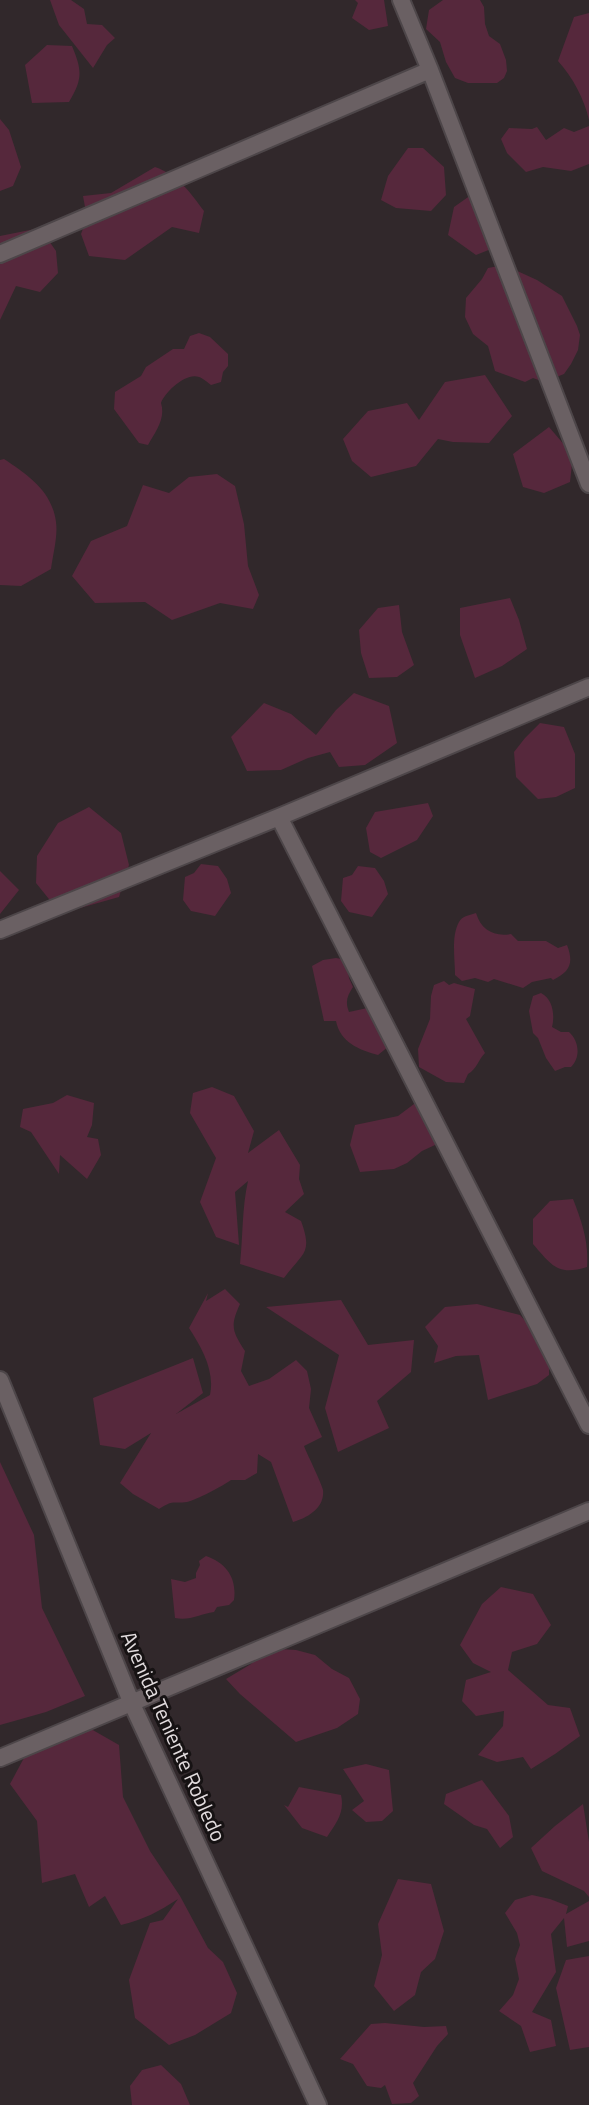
<svg xmlns="http://www.w3.org/2000/svg" width="589" height="2105" viewBox="0 0 589 2105" font-family="'Titillium Web',sans-serif">
  <style>
    .green { fill: #56283c }
    .lines { fill: none; stroke-linecap: round; stroke-linejoin: round }
    .minor-casing { stroke: #4d4649; stroke-width: 20 }
    .minor { stroke: #6a6063; stroke-width: 16 }
    .labels { text-anchor: middle; dominant-baseline: central; stroke-width: 6; stroke-linejoin: round; paint-order: stroke }
    .street-label { font-size: 21px; fill: #e2dcde; stroke: #161213 }
  </style>
  <rect width="100%" height="100%" fill="#31282b"/>
  <path class="green" d="M50 0H71L84 9 87 24 102 25 115 38 107 45 93 68 59 25Z
    M355 0H384L388 26 369 30 352 18 358 3Z
    M443 0H480L484 7 485 24 489 36 500 44 506 60 507 71 504 78 497 83H468L455 78 446 62 440 42 426 29 429 10Z
    M589 13V120C584 98 573 78 558 61L574 17Z
    M47 45 72 46C82 70 83 79 69 102L32 103 25 65Z
    M0 119 9 130 21 167 13 186 0 191Z
    M589 126V164L571 171 543 167 526 172 507 153 501 139 509 128 532 129 537 127 546 140 564 128 574 132Z
    M408 148H423L444 167 446 195 431 211 396 208 381 200 388 176Z
    M155 167C178 175 190 192 204 211L199 233 172 227 125 260 89 256 81 234 87 218 83 196 111 193Z
    M471 195 491 249 476 255 448 235 454 207Z
    M40 228 56 251 58 273 40 292 16 286 0 320V236Z
    M504 265 537 280 562 296 577 326 580 335 578 350 571 364 564 374 544 382 533 378 525 382 495 371 488 346 473 334 465 317 466 298 482 279 488 268Z
    M199 333 210 337 228 354V366L223 372 221 382 211 385C208 383 203 378 199 377 186 372 165 392 161 403 166 419 155 432 148 445L139 443 114 409 115 392 141 376 146 367 173 349H184L190 336Z
    M485 375 512 416 489 443 453 442 438 439 416 466 371 477 352 461 343 439 368 411 407 403 419 420 445 382Z
    M549 427 573 455 570 482 544 493 523 487 513 454Z
    M4 459C28 475 52 491 56 522 58 536 53 554 51 569L21 586 0 585V460Z
    M217 474 235 486 244 524 248 566 259 595 253 609 220 603 172 620 145 602 95 603 72 576 91 541 127 526 143 485 169 493 189 477Z
    M510 598 519 620 527 649 502 666 475 678 460 635V608Z
    M399 605 402 632 414 665 397 677 369 678 361 653 359 630 378 608Z
    M354 693 389 706 397 743 365 765 339 767 330 752 308 758 281 770 247 771 231 737 264 703 291 714 316 735 336 710Z
    M540 723 564 727 575 754V788L556 797 538 799 516 777 514 752 525 738Z
    M428 803 433 816 417 840 381 858 370 852 366 828 375 812Z
    M89 807 121 833 129 865 119 897 80 908 57 909 36 883 37 856 58 823Z
    M201 864 218 866 227 879 231 893 215 916 191 911 183 900 185 877 194 873Z
    M358 866 375 868 384 881 388 894 372 917 349 912 341 901 343 878 352 875Z
    M0 871 19 890 0 914Z
    M476 913C481 930 494 937 511 934L518 941H546L558 948 567 945C574 963 570 972 553 980L551 978 532 982 523 988 494 979 488 982 475 978 462 981 455 975C455 959 451 936 459 922 462 916 470 915 476 913Z
    M336 958 347 960 349 978 353 987C347 996 345 1002 349 1012L381 1005C395 1014 396 1027 394 1042L378 1055C359 1050 340 1042 336 1021H324L312 966 323 960Z
    M444 981 449 985 454 983 475 989 470 1016 466 1019 485 1053C478 1060 477 1069 468 1074L464 1083 446 1082 419 1067 418 1049 430 1019 431 996 434 985Z
    M541 993C553 999 555 1015 552 1027L561 1032H569C579 1041 581 1057 571 1067H565L555 1071 546 1058 538 1038 533 1033 529 1011 533 996Z
    M212 1087 234 1096 254 1131 248 1153 279 1130 300 1165 299 1179 304 1194 285 1212 301 1221C313 1254 303 1252 284 1278L240 1264C243 1236 242 1207 248 1181L235 1192 239 1245 216 1237 200 1202 216 1158 190 1113 193 1093Z
    M67 1095 94 1103 92 1125 87 1137 98 1139 101 1155 87 1179 60 1155 59 1174 31 1132 20 1127 23 1109 53 1103Z
    M422 1098 430 1113 443 1116 448 1139 422 1151 407 1163 394 1169 360 1172 350 1145 355 1125 398 1116Z
    M573 1199C582 1222 589 1242 587 1267 558 1276 552 1266 533 1244V1219L550 1201Z
    M225 1289 240 1304C230 1326 232 1331 245 1351L241 1371 249 1386 269 1379 296 1360 307 1371 311 1389 309 1408 322 1437 304 1446C307 1454 322 1484 323 1490 325 1508 307 1518 293 1522L271 1462 258 1454 257 1473 245 1480H231C223 1486 196 1500 187 1502 171 1504 175 1499 159 1509L133 1494 120 1483 151 1433 125 1449 100 1445 93 1398 193 1358 203 1393 176 1414 210 1395C215 1371 202 1348 189 1328L208 1293 206 1301Z
    M341 1300 368 1345 414 1340 411 1372 377 1401 389 1428 338 1452 325 1408 339 1355 266 1307Z
    M477 1304 520 1315 549 1347V1375L537 1384 488 1400 479 1355 456 1356 434 1363 438 1346 425 1327 445 1307Z
    M0 1462 34 1535 42 1608 85 1696 46 1712 0 1725Z
    M206 1556C227 1563 237 1579 234 1600L229 1605 217 1607 214 1612C200 1614 190 1621 175 1618L171 1579 185 1582 196 1578V1573L200 1565 199 1561Z
    M501 1587 533 1594 551 1625 537 1644 512 1652 508 1670 548 1705 570 1708 580 1736 555 1754 531 1769 523 1757 497 1762 478 1755 503 1726 504 1711 476 1716 462 1701 466 1680 491 1672 473 1663 460 1645 482 1604Z
    M263 1648 296 1650 315 1655 332 1669 349 1678 360 1699 358 1714 337 1728 296 1742 240 1694 226 1679 251 1664Z
    M91 1729 119 1745 123 1797 150 1851 180 1896 208 1948 223 1962 237 1993 231 2013 195 2035 169 2045 135 2018 129 1980 150 1923 163 1920 178 1899C158 1912 145 1919 121 1925L105 1896 89 1907 75 1874 42 1883 37 1821 10 1784 25 1756Z
    M366 1764 389 1770 393 1811 382 1821 366 1822 352 1810 364 1801 343 1769Z
    M482 1780 509 1816 513 1837 500 1848 487 1829 474 1825 444 1804 446 1794Z
    M299 1787 341 1795C345 1813 336 1823 327 1837L302 1828 284 1805 288 1807Z
    M583 1804 589 1842V1897L584 1891 542 1871 531 1848 555 1826Z
    M398 1879 431 1884 444 1931 435 1959 421 1972 415 1995 394 2011 374 1986 382 1955 378 1924Z
    M532 1895 550 1899 568 1906 566 1914 589 1901V1941L567 1947 564 1918 551 1934 556 1972 532 2012 551 2020 556 2046 530 2052 521 2026 499 2011 513 1995 519 1979 515 1959 520 1945 517 1933 505 1913 515 1900Z
    M589 1956V2047L570 2050 556 1988 566 1960Z
    M385 2023 424 2027 446 2026 448 2034 437 2046 413 2083 419 2096 411 2103 392 2104 385 2085 381 2088 367 2086 353 2064 340 2059 371 2024Z
    M161 2065 181 2084 190 2105H132L130 2086 142 2070Z"/>
  <g class="lines">
    <g class="minor-casing">
      <path id="minor" d="M401 0 430 70 589 484
        M0 254 430 70
        M279 817 589 1425
        M0 930 279 817 589 687
        M0 1380 132 1704 318 2105
        M0 1758 589 1511"/>
    </g>
    <use href="#minor" class="minor"/>
  </g>
  <g class="labels">
    <g class="street-label">
      <text transform="translate(174 1736) rotate(66)">Avenida Teniente Robledo</text>
    </g>
  </g>
</svg>
